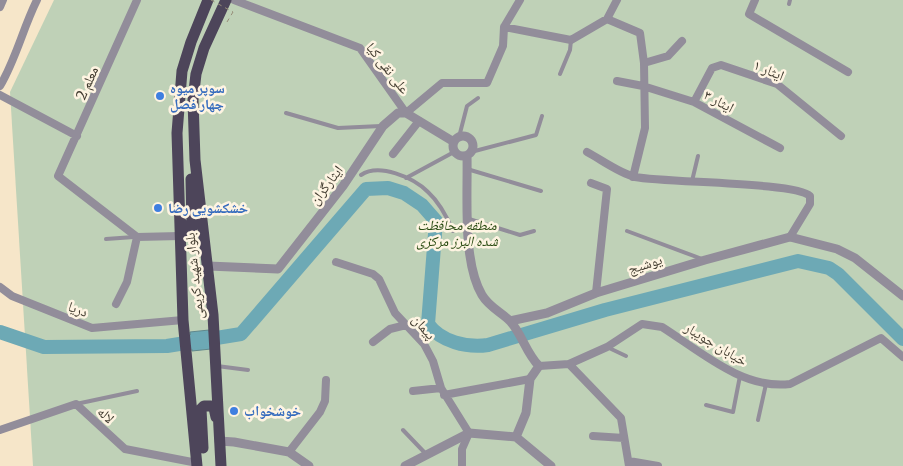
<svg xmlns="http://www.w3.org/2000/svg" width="903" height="466" viewBox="0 0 903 466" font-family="Merriweather,'Noto Naskh Arabic',serif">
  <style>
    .green { fill: #bfd1b7 }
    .water { fill: #6da9b5; stroke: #60888c }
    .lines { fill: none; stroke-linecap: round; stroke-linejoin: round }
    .river { stroke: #6da9b5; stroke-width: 14 }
    .path { stroke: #978d78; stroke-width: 1; stroke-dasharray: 4 4; stroke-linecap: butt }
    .service { stroke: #928d9a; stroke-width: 4 }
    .minor { stroke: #928d9a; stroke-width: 8 }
    .tertiary { stroke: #928d9a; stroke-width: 9 }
    .primary { stroke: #4d455a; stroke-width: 11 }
    .path-bridge { stroke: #978d78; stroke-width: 1; stroke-dasharray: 4 4; stroke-linecap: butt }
    .shop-dot { fill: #3f7fe0; stroke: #fef4e2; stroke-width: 2 }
    .labels { text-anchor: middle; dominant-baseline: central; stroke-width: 5; stroke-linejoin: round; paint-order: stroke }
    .street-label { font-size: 14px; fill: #403a2e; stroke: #fef4e2 }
    .shop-label { font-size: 14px; font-weight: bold; fill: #366cbe; stroke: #fef4e2; text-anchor: start }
    .park-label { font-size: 14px; font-style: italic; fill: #284a10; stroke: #fef4e2 }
  </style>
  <rect width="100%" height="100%" fill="#f6e6c9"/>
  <path class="green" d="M54 0H903V466H33L10 92Z"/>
  <path class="water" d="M209 330 211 349 192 351 190 332Z"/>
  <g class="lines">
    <path class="river" d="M0 332 44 347 167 346 241 334 366 189 388 188 404 193 422 205 436 221 428 324C441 342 467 348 488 345L605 310 798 261 829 268 838 274 903 339"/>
    <path class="path" d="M227 22 233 12"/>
    <path class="service" d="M789 4 790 0
      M560 74 570 50 571 40
      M286 113 338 128 381 126
      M459 137 467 106 478 98
      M471 152 536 135 542 116
      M467 169 541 191
      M361 175C379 163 413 177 428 192 439 202 447 217 453 231
      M406 178 454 152
      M692 181 698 156
      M469 219 520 235 534 231
      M627 231 702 259
      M106 239 134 237
      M607 347 626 356
      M217 366 248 370
      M76 404 137 391
      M706 405 733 412 740 376
      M758 420 766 384
      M403 430 425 453"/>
    <path class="minor" d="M137 0 58 176 137 237 180 236
      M234 0 360 48 406 113 442 83H487L503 46 504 27 520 0
      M755 0 749 14 848 72
      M0 7 3 0
      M607 19 617 0
      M504 27 571 40 607 19 640 33 644 63 645 128 633 177
      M644 63 668 56 682 41
      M617 81 643 86 694 102 780 148
      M0 86C16 59 23 28 37 0
      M0 95 77 136
      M694 102 712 68 721 65 777 84 841 136
      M587 152C602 160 619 173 635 177 666 183 796 182 810 196V204L790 237
      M393 154 419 121
      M591 183 607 189 596 293
      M336 262 373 274 379 279 395 313 424 344 433 361 441 388 469 433 462 449V466
      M0 287 12 296 92 328 183 320
      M116 304 127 282 137 237
      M373 342 390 329 406 325
      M569 364 621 418 629 466
      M539 366 569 364 607 347 642 324 662 327C700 351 743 390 790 384L881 338 903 357
      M413 391 441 388
      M444 395 530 379
      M0 430 76 404 125 449 197 463
      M593 436 624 438
      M289 452 320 412 325 401 326 380
      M629 461 658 466"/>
    <path class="tertiary" d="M453 146a10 10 0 1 1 20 0a10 10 0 1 1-20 0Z
      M467 156C468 195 462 261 482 295 489 307 501 312 510 321 522 334 526 353 539 366L530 379 526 413 516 437
      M208 266 278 269 343 186 383 126 398 113H406L454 142
      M510 321 547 313 596 293 705 260 790 237 837 249 855 258 903 296
      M219 441 234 442 289 452 309 466
      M405 466 469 433 516 437 551 466"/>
    <path class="primary" d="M181 222 185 231 192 228 191 179
      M203 448 201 409 204 406H211L214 408 216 417
      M197 466 183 320 177 133 182 71 191 42 208 0
      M221 466 213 315 195 160 193 100 196 74 204 48 226 0"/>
    <path class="path-bridge" d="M211 0 233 12"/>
  </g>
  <g class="shop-dot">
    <circle cx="160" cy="96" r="5"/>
    <circle cx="158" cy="208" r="5"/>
    <circle cx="234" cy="411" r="5"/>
  </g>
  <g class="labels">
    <g class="street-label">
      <text transform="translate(388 68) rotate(52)">علی نقی کیا</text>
      <text transform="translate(769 70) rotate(23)">ایثار ۱</text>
      <text transform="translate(87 83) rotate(-66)">معلم 2</text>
      <text transform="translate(719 101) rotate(28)">ایثار ۳</text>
      <text transform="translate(326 185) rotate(-53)">ایثارگران</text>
      <text transform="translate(645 264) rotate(-17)">یوشیج</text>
      <text transform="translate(194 276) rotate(-96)">بلوار شهید کریمی</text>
      <text transform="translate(78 309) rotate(21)">دریا</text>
      <text transform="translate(424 327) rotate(50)">پیمان</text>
      <text transform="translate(716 344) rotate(31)">خیابان جویبار</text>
      <text transform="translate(106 415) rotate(43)">لاله</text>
    </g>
    <g class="shop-label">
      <text x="170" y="88">سوپر ميوه<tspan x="170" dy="16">چهار فصل</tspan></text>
      <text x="168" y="208">خشکشویی رضا</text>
      <text x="244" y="411">خوشخواب</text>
    </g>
    <g class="park-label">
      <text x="457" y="225">منطقه محافظت<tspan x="457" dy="16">شده البرز مرکزی</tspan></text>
    </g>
  </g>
</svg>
